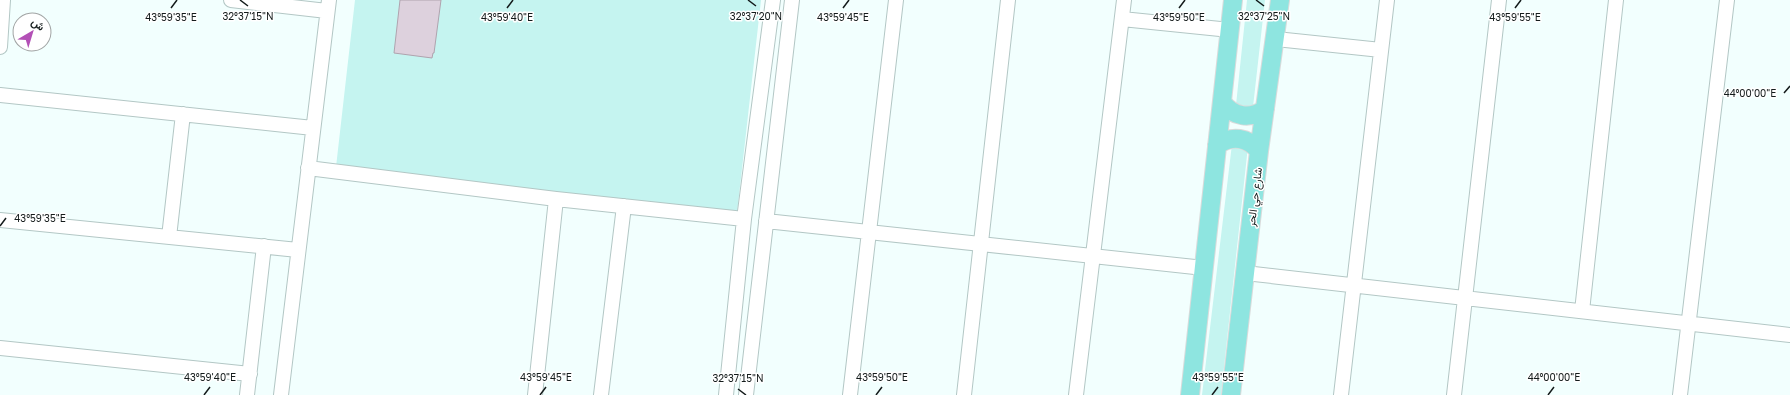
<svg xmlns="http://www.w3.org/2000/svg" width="1790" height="395" viewBox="0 0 1790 395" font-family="'Golos Text',Vazirmatn,sans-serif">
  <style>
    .green { fill: #c5f4f0 }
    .building { fill: #ddd1dd; stroke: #afa3ae }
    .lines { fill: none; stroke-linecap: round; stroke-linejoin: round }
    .minor-casing { stroke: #b3c7c5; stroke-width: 16 }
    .major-casing { stroke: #d9dbdb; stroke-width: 20 }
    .minor { stroke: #fff; stroke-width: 14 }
    .major { stroke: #8ee5e0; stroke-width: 18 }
    .ticks { fill: none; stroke: #141b1b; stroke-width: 1.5 }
    .labels { text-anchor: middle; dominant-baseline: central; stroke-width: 3; stroke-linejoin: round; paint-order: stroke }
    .street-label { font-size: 11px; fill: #141b1b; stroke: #fff }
    .ticks-label { font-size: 10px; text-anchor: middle; fill: #141b1b; stroke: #fff; stroke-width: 3; stroke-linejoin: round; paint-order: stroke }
  </style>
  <rect width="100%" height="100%" fill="#f2fffe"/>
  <path class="green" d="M355 0H761L737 213 336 167Z
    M1247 0H1265L1253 107 1236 105Z
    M1232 144 1248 146 1221 395H1202Z"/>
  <path class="building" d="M400 0H441L434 53H433L432 58 394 53Z"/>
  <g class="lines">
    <g class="minor-casing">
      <path id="minor" d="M231 0 327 11
        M1122 19 1230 30
        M1276 39 1381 50
        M0 47 3 0
        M0 95 313 128
        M308 168 556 199 744 219
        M0 220 298 250
        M766 221 1204 268
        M169 237 183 114
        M1245 273 1790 335
        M1582 311 1616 0
        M0 348 250 374
        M247 395 264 246
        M281 395 329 0
        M535 395 556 199
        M601 395 624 206
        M726 395 744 219 773 0
        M746 395 792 0
        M850 395 896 0
        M964 395 1008 0
        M1076 395 1124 0
        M1341 395 1387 0
        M1454 395 1499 0
        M1680 395 1727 0"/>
    </g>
    <g class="major-casing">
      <path id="major" d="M1222 102C1233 117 1250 120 1265 109
        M1217 145C1232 135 1248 137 1259 151
        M1190 395 1233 0
        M1231 395 1259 151 1280 0"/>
    </g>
    <use href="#minor" class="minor"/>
    <use href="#major" class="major"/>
  </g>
  <path class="ticks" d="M240 0 248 6M748 0 756 6M1256 0 1264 6M171 8 177 0M507 8 513 0M843 8 849 0M1179 8 1185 0M1515 8 1521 0M1784 93 1790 86M0 226 6 218M738 389 746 395M204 395 210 387M540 395 546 387M876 395 882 387M1212 395 1218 387M1548 395 1554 387"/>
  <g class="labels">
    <g class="street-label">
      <text transform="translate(1254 197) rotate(-83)">شارع حي الحر</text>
    </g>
  </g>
  <g class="ticks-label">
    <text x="248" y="20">32°37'15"N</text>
    <text x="756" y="20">32°37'20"N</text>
    <text x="1264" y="20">32°37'25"N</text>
    <text x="171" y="21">43°59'35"E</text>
    <text x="507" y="21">43°59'40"E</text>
    <text x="843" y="21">43°59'45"E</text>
    <text x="1179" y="21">43°59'50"E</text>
    <text x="1515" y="21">43°59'55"E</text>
    <text x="1750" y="97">44°00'00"E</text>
    <text x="40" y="222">43°59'35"E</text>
    <text x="210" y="381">43°59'40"E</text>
    <text x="546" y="381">43°59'45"E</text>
    <text x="882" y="381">43°59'50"E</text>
    <text x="1218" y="381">43°59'55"E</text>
    <text x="1554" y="381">44°00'00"E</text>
    <text x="738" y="382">32°37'15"N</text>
  </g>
  <g transform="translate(32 32) rotate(38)"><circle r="19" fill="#ffffff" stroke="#a1a4a4"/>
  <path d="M0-3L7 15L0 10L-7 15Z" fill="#b350b6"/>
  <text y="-6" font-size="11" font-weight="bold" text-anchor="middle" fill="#141b1b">ش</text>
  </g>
</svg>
